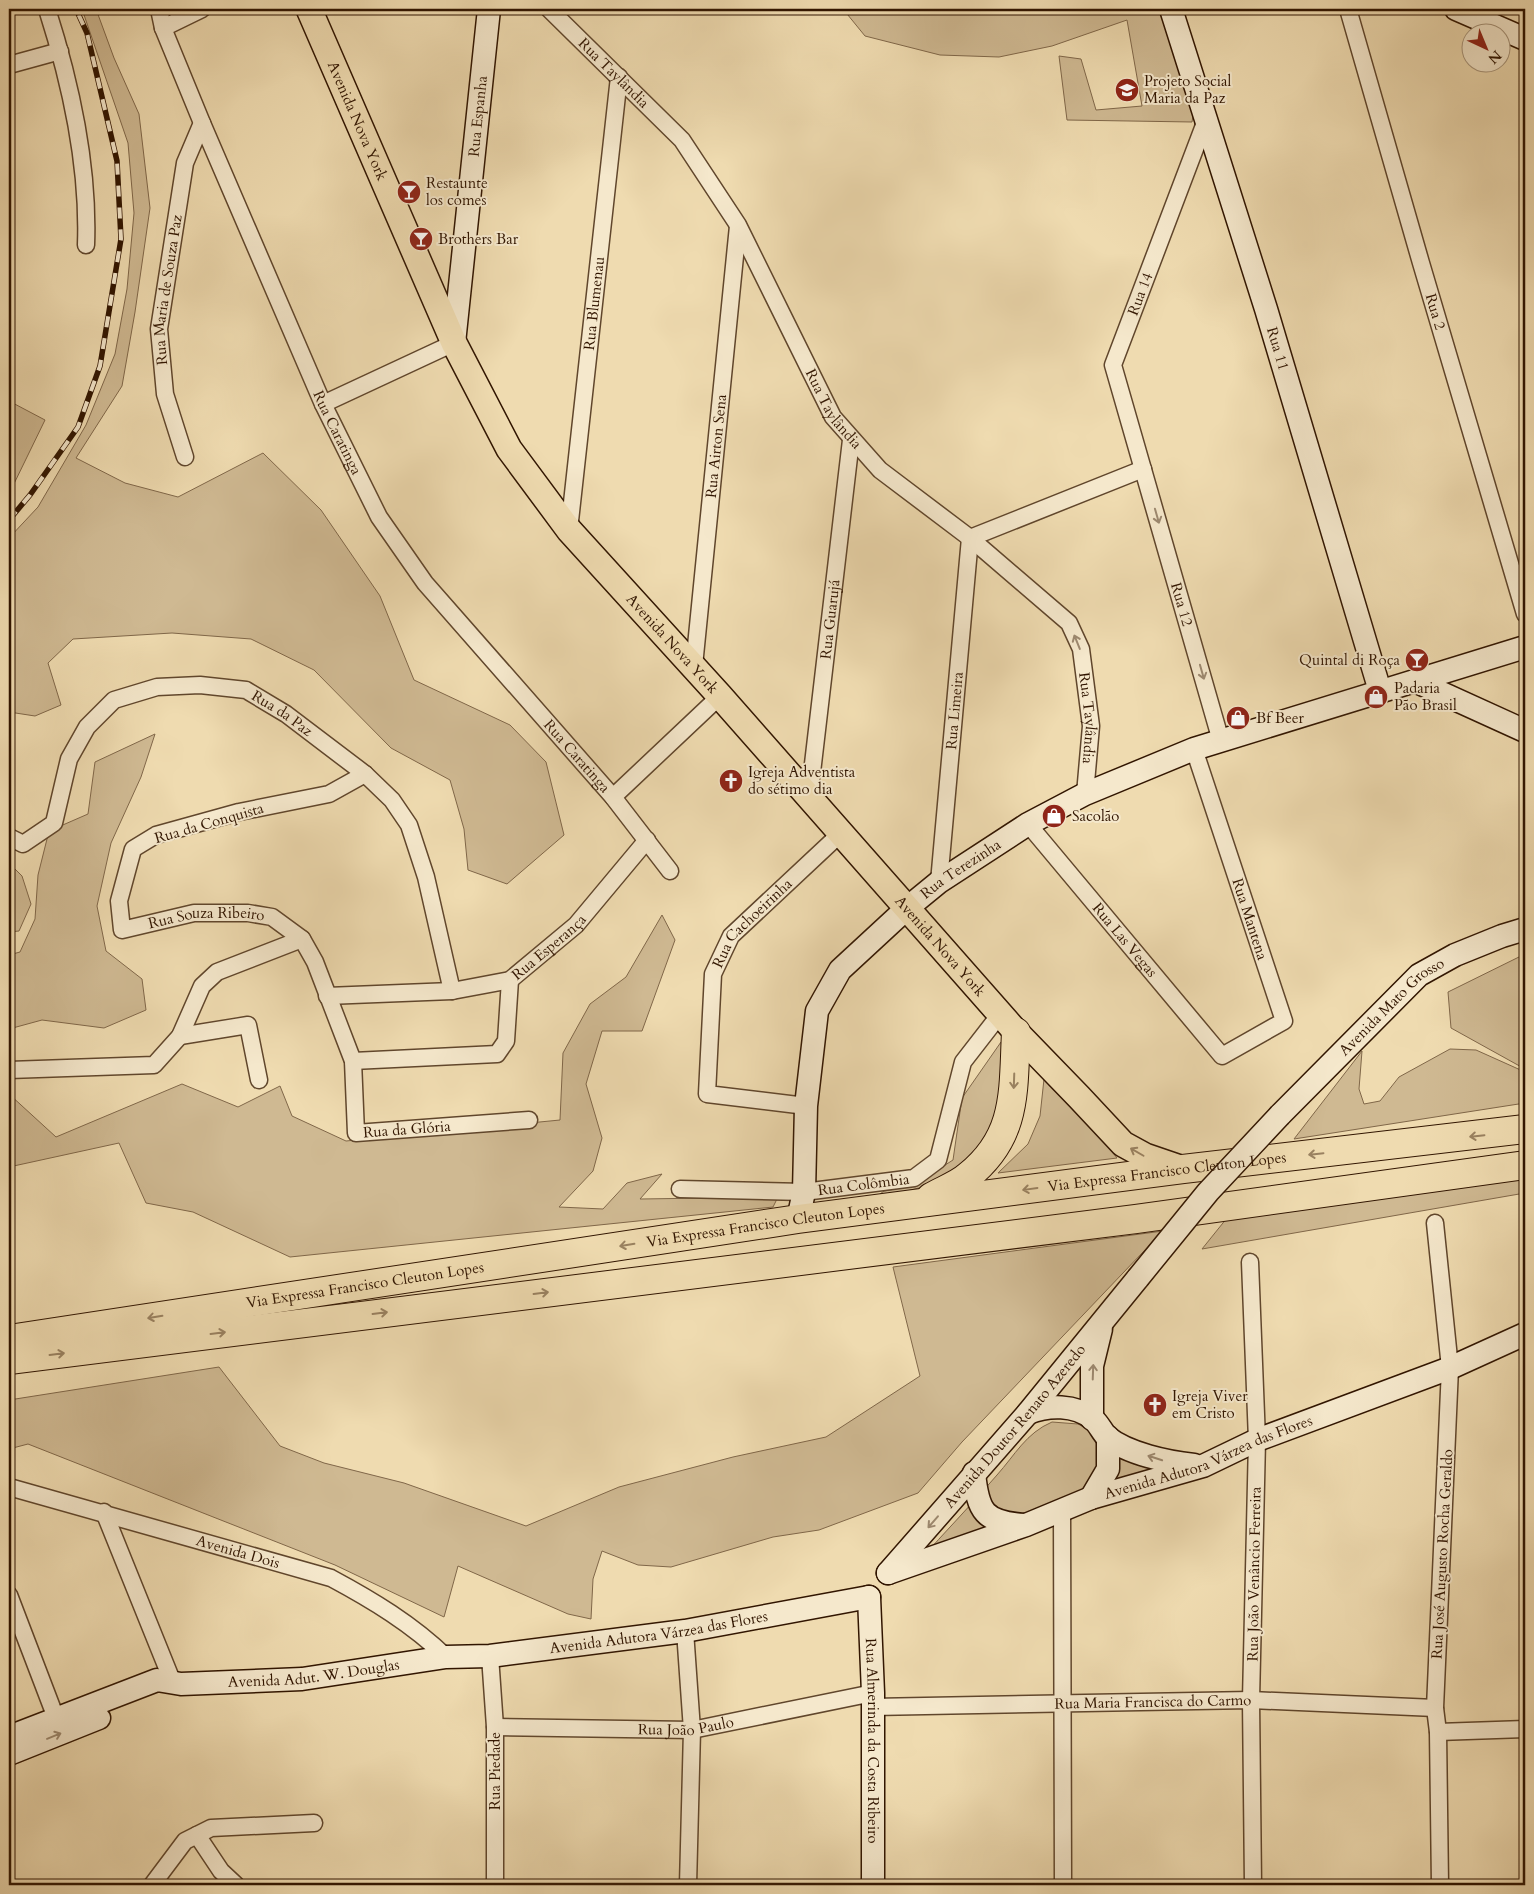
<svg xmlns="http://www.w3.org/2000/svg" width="1534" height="1894" viewBox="0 0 1534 1894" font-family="Cardo,serif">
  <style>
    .green { fill: #cfb992; stroke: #806749 }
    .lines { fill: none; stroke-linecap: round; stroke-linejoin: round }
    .street-casing { stroke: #60462c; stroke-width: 19 }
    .secondary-casing { stroke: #311500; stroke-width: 25 }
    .primary-casing { stroke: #311500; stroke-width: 28 }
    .highway-casing { stroke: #311500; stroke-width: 30 }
    .street { stroke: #f5e8cc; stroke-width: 16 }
    .secondary { stroke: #f5e8cc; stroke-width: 22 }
    .primary { stroke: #efdbb0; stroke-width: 25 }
    .highway { stroke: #efdbb0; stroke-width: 28 }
    .rail-casing { stroke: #311500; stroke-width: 5.5 }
    .rail { stroke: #f5e8cc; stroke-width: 4; stroke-dasharray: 11; stroke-linecap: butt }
    .secondary-bridge-casing { stroke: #311500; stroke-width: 25; stroke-linecap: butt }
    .secondary-bridge { stroke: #f5e8cc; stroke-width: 22 }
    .oneway { stroke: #9d8970 }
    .oneway2 { stroke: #9a8261 }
    .labels { text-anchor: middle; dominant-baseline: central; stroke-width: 4; stroke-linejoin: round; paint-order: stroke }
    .street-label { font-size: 15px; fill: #311500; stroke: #f5e8cc }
    .poi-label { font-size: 15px; fill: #311500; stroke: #f5e8cc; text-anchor: start }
  </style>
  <rect width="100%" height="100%" fill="#efdbb0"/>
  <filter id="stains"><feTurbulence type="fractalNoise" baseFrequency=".004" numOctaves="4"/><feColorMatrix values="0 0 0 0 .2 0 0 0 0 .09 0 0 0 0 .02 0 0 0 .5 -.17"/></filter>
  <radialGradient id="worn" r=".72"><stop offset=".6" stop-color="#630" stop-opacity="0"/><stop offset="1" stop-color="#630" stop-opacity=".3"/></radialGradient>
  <path class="green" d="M82 9H96L114 58 139 114 150 208 135 312 122 386 76 458 125 483 178 497 263 453 321 510 380 596 414 680 510 725 546 762 564 835 507 884 468 870 464 829 450 780 391 748 314 670 251 639 172 633 73 639 48 663 61 705 35 716 9 712V538L38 507 86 425 115 354 127 289 134 213 128 143Z
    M843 9H1159L1193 116 1192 122 1067 120 1059 56 1081 59 1096 110 1142 106 1127 20 1052 46 999 57 940 55 865 36Z
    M9 401 45 420 9 494Z
    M155 734 141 777 111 843 97 906 106 951 142 979 146 1010 104 1028 42 1020 9 1029V955L20 952 35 919 38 875 49 831 88 814 95 762Z
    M9 863 22 876 31 904 19 931 9 932Z
    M662 915 675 940 642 1031H602L586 1084 602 1138 593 1171 559 1207 603 1209 627 1183 662 1174 640 1199 778 1197 773 1207 290 1257 193 1212 146 1203 119 1143 9 1167V1094L56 1137 182 1084 238 1107 280 1086 292 1116 346 1141 560 1120 563 1053 590 1004 626 977Z
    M1525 954V1019L1522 1020 1525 1029V1069L1451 1028 1448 992Z
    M1001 1042 1008 1094 984 1147 942 1182 872 1200 884 1191 912 1186 953 1160 962 1098Z
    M1450 1049 1476 1050 1525 1072V1103L1294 1139 1362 1051 1359 1089 1364 1104 1380 1101 1399 1077Z
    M1044 1079 1079 1110 1117 1158 998 1173 1028 1144 1040 1116Z
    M1525 1171V1193L1202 1249 1231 1213Z
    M1163 1231 962 1442 918 1493 819 1530 773 1537 671 1567 638 1565 602 1551 593 1579 591 1619 568 1614 458 1566 444 1617 335 1565 28 1444 9 1449V1400L219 1367 280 1446 324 1463 404 1483 526 1526 619 1487 733 1457 826 1437 920 1376 893 1267Z
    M1052 1422 1078 1424 1171 1472 919 1561C945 1532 972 1504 997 1475 1015 1455 1026 1433 1052 1422Z"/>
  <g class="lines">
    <g class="street-casing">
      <g id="street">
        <path d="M47 9C71 84 89 165 86 245"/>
        <path id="s1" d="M159 9 163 28 202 123 323 404 379 517 425 583 613 797 670 871"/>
        <path id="s2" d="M549 9 682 140 738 225 833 417 880 470 970 538 1069 623 1081 649 1091 726 1085 794"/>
        <path id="s3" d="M1348 9 1421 263 1525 614"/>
        <path d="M163 28 202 9"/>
        <path d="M9 65 60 51"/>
        <path id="s4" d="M1206 120 1113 365 1221 741"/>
        <path d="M323 404 454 343"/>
        <path id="s5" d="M185 457 165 394 159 329 185 163 202 123"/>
        <path id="s6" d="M569 530 619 77"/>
        <path d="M970 538 1143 469"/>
        <path id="s7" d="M694 666 738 226"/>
        <path id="s8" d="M365 774 329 794 239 812 156 835 133 849 119 901 122 930 194 913H248L272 917 302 939 315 962 353 1061 356 1133 529 1120"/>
        <path d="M613 797 720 696"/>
        <path id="s9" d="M809 798 851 440"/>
        <path id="s10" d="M1028 824 1222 1056 1284 1021 1194 749"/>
        <path id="s11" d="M9 837 23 844 54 823 69 759 87 727 114 700 157 687 200 685 246 690 286 714 365 774 392 800 409 825 426 877 452 991"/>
        <path id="s12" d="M939 882 970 538"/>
        <path id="s13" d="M327 996 452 991 510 980 576 925 647 840"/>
        <path d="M180 1036 248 1025 259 1080"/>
        <path d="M353 1061 497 1054 506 1041 510 980"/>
        <path d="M9 1070 154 1065 180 1036 202 986 217 972 302 939"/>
        <path id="s14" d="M806 1106 707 1094 713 974 731 936 840 834"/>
        <path id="s15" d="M680 1189 804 1192 914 1178 938 1160 963 1062 1001 1013"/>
        <path d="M1435 1223 1450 1368 1435 1708 1438 1732 1440 1885"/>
        <path d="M1250 1262 1257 1440 1251 1700 1253 1885"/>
        <path id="s16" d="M9 1487 331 1578C372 1600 412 1624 446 1657"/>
        <path d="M1062 1510 1063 1885"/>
        <path d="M104 1512 173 1683"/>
        <path d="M9 1595 56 1718"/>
        <path d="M685 1631 692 1730 688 1885"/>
        <path d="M490 1656 495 1727V1885"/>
        <path id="s17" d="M872 1707 1251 1700 1435 1708"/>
        <path id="s18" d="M495 1727 692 1730 873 1693"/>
        <path d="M1438 1732 1525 1729"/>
        <path d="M197 1835 221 1871 236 1885"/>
        <path d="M152 1885 185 1841 211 1828 314 1823"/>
      </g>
    </g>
    <g class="secondary-casing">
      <g id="secondary">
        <path id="s19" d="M1171 9 1266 309 1380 691"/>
        <path d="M1456 9 1525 39"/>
        <path id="s20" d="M454 343 489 9"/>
        <path d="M1415 681 1525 731"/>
        <path id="s21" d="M1280 1115 1419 975 1455 955 1502 936 1525 929"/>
        <path id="s22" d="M798 1219 804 1192 806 1106 817 1011 840 970 906 909 939 882 1028 824 1085 794 1194 749 1525 647"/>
        <path d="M1028 1413C1048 1405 1075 1404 1093 1419 1099 1424 1102 1432 1107 1437 1128 1454 1168 1462 1194 1465"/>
        <path d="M1092 1419V1366L1101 1329"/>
        <path d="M974 1473C978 1512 984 1522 1024 1525"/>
        <path d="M1091 1498 1108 1469V1437"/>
        <path id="s23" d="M888 1573 1026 1525 1091 1498 1203 1466 1257 1440 1450 1368 1525 1334"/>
        <path id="s24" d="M888 1573 1028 1413 1138 1278"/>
        <path id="s25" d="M869 1597 873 1693V1885"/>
        <path id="s26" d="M9 1737 157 1680 181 1684 302 1679 446 1657 490 1656 685 1631 869 1597"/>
        <path d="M9 1754 99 1718"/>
      </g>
    </g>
    <g class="primary-casing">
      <g id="primary">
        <path id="s27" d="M309 9 454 343 509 449 569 530 720 696 1016 1032 1079 1097 1123 1144 1145 1156 1183 1169"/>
      </g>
    </g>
    <g class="highway-casing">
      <g id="highway">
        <path d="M931 1197C943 1190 958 1185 968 1176 1018 1136 1013 1091 1016 1032"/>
        <path id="s28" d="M9 1339 798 1219 1183 1169 1525 1129"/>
        <path d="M9 1360 1136 1219 1525 1165"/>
      </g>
    </g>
    <use href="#street" class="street"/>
    <use href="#secondary" class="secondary"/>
    <use href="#primary" class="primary"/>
    <use href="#highway" class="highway"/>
    <g class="rail-casing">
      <path id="rail" d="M9 520 30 495 78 427 100 366 121 239 117 161 87 33 76 9"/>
    </g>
    <use href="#rail" class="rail"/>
    <g class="secondary-bridge-casing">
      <path id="secondary-bridge" d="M1138 1278 1208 1192 1280 1115"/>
    </g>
    <use href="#secondary-bridge" class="secondary-bridge"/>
  </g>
  <defs><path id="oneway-shaft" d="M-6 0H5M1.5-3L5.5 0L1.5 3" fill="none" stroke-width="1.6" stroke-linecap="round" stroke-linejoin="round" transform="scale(1.25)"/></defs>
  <g class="oneway">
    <use href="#oneway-shaft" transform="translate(1157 516) rotate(74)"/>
    <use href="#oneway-shaft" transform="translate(1077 642) rotate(-112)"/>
    <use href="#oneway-shaft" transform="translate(1202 672) rotate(74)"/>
    <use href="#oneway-shaft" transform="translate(1093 1372) rotate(-88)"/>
    <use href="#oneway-shaft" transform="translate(1155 1458) rotate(-162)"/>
    <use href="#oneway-shaft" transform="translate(933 1522) rotate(131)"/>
    <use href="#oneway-shaft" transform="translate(54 1736) rotate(-22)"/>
  </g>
  <g class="oneway2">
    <use href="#oneway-shaft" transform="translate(1014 1081) rotate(92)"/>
    <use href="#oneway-shaft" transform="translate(1477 1136) rotate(174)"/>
    <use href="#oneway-shaft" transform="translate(1137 1152) rotate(-150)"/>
    <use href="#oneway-shaft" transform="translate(1316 1154) rotate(174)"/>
    <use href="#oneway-shaft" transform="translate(1030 1189) rotate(172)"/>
    <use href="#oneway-shaft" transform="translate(627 1245) rotate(171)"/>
    <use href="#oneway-shaft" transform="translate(541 1293) rotate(-7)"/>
    <use href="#oneway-shaft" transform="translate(380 1313) rotate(-7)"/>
    <use href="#oneway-shaft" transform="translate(155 1317) rotate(171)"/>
    <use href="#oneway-shaft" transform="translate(218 1333) rotate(-7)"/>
    <use href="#oneway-shaft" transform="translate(57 1354) rotate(-7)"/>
  </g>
  <defs>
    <g id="school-disc" transform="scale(1.25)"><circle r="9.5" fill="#8f2418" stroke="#f5e8cc"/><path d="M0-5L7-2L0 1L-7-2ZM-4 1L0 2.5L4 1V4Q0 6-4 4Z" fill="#fff"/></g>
    <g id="bar-disc" transform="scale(1.25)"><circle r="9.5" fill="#8f2418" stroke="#f5e8cc"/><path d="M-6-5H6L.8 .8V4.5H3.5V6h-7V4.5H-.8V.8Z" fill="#fff"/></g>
    <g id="shop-disc" transform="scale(1.25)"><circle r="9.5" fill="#8f2418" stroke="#f5e8cc"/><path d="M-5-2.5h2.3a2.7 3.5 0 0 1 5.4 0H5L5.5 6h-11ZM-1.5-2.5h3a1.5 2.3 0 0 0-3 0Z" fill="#fff"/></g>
    <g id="church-disc" transform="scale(1.25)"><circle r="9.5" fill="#8f2418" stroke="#f5e8cc"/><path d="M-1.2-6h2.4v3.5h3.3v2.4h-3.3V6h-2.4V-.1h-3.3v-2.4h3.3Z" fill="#fff"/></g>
  </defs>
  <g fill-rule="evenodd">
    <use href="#school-disc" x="1127" y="90"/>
    <use href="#bar-disc" x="409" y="192"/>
    <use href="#bar-disc" x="421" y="239"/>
    <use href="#bar-disc" x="1417" y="660"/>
    <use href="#shop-disc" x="1376" y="697"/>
    <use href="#shop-disc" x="1238" y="718"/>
    <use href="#church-disc" x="731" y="781"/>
    <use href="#shop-disc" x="1054" y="816"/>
    <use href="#church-disc" x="1155" y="1405"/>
  </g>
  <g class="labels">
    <g class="street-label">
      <text stroke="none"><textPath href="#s2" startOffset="91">Rua Taylândia</textPath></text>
      <text stroke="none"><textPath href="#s20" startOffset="228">Rua Espanha</textPath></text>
      <text stroke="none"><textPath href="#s27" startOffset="122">Avenida Nova York</textPath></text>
      <text stroke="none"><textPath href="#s5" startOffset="171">Rua Maria de Souza Paz</textPath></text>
      <text transform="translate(1140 294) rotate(-69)">Rua 14</text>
      <text stroke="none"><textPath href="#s6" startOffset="228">Rua Blumenau</textPath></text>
      <text stroke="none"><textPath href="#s3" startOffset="315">Rua 2</textPath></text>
      <text stroke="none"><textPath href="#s19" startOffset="356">Rua 11</textPath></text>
      <text stroke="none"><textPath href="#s2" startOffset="496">Rua Taylândia</textPath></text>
      <text stroke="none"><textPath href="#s1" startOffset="460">Rua Caratinga</textPath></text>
      <text stroke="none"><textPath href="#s7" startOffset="221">Rua Airton Sena</textPath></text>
      <text stroke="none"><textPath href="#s4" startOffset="511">Rua 12</textPath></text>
      <text stroke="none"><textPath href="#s9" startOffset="180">Rua Guarujá</textPath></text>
      <text stroke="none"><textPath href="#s27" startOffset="738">Avenida Nova York</textPath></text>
      <text stroke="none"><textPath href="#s12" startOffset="172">Rua Limeira</textPath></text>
      <text stroke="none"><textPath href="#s11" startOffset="371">Rua da Paz</textPath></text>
      <text stroke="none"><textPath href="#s2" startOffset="915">Rua Taylândia</textPath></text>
      <text stroke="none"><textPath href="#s1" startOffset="865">Rua Caratinga</textPath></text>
      <text transform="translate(209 823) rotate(-16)">Rua da Conquista</text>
      <text stroke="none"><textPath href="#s22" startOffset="414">Rua Terezinha</textPath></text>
      <text transform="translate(1250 919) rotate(72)">Rua Mantena</text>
      <text stroke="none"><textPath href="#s8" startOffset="415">Rua Souza Ribeiro</textPath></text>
      <text stroke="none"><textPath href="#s14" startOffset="285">Rua Cachoeirinha</textPath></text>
      <text stroke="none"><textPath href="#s10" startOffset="151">Rua Las Vegas</textPath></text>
      <text stroke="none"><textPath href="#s13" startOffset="235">Rua Esperança</textPath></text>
      <text stroke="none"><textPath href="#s27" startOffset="1142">Avenida Nova York</textPath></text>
      <text stroke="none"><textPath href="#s21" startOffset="156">Avenida Mato Grosso</textPath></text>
      <text stroke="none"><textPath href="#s8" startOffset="774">Rua da Glória</textPath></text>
      <text stroke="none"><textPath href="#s28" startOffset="1170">Via Expressa Francisco Cleuton Lopes</textPath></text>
      <text stroke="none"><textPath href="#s15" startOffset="184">Rua Colômbia</textPath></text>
      <text stroke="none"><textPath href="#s28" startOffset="765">Via Expressa Francisco Cleuton Lopes</textPath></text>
      <text stroke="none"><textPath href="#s28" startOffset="360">Via Expressa Francisco Cleuton Lopes</textPath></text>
      <text stroke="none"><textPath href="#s24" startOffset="194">Avenida Doutor Renato Azeredo</textPath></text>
      <text stroke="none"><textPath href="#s23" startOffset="341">Avenida Adutora Várzea das Flores</textPath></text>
      <text stroke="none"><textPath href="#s16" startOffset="238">Avenida Dois</textPath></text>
      <text transform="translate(1442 1554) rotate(-87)">Rua José Augusto Rocha Geraldo</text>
      <text transform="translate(1254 1574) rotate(-89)">Rua João Venâncio Ferreira</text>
      <text stroke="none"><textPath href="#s26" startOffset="664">Avenida Adutora Várzea das Flores</textPath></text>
      <text stroke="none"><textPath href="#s26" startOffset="316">Avenida Adut. W. Douglas</textPath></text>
      <text stroke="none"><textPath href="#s17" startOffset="281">Rua Maria Francisca do Carmo</textPath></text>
      <text stroke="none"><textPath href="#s18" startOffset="191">Rua João Paulo</textPath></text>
      <text stroke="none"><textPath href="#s25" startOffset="144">Rua Almerinda da Costa Ribeiro</textPath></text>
      <text transform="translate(495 1771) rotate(-90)">Rua Piedade</text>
    </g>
    <g class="poi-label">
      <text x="1144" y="81">Projeto Social<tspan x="1144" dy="17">Maria da Paz</tspan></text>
      <text x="426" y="183">Restaunte<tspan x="426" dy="17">los comes</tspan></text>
      <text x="438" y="239">Brothers Bar</text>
      <text x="1400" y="660" text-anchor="end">Quintal di Roça</text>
      <text x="1394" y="688">Padaria<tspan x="1394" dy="17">Pão Brasil</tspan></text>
      <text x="1256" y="718">Bf Beer</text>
      <text x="748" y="772">Igreja Adventista<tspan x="748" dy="17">do sétimo dia</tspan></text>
      <text x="1072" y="816">Sacolão</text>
      <text x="1172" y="1396">Igreja Viver<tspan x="1172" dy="17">em Cristo</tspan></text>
    </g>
  </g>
  <rect width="1534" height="1894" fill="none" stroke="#efdbb0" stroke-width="30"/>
  <rect x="10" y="10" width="1514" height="1874" fill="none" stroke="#311500" stroke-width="2.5"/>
  <rect x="15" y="15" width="1504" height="1864" fill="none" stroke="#311500"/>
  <g transform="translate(1486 48) rotate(136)"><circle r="24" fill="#f5e8cc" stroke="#a7947a"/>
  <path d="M0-4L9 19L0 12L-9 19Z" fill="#8f2418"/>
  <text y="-8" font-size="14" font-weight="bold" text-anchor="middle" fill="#311500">N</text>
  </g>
  <rect width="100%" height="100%" filter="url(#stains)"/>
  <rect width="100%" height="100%" fill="url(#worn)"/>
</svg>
